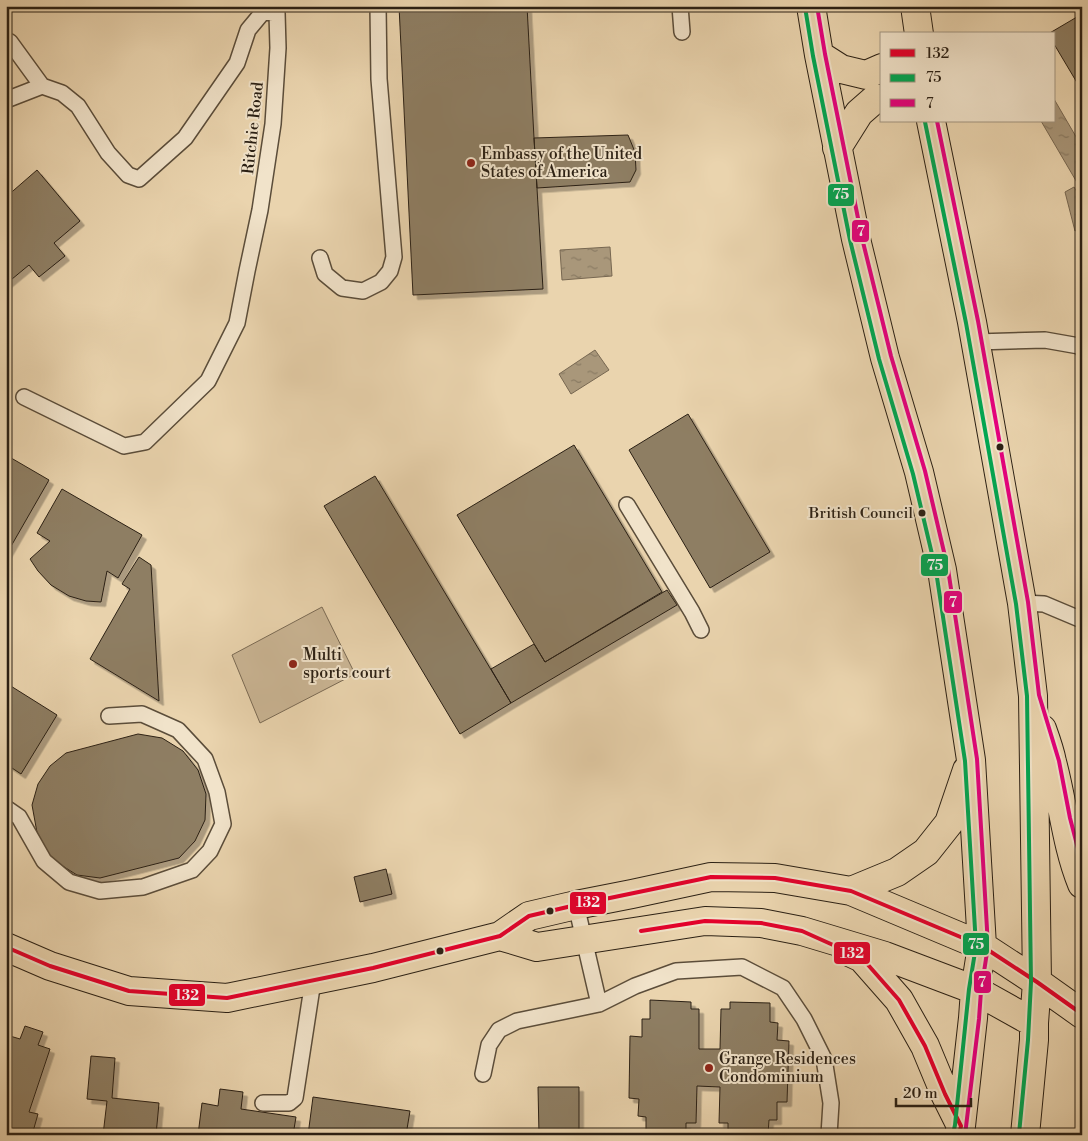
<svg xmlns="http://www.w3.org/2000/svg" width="1088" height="1141" viewBox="0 0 1088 1141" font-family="'Libre Bodoni',serif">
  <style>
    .garden { fill: #cab594; stroke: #7a6a54 }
    .water { fill: url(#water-ripples); stroke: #776751 }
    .building { fill: #8e7e64; stroke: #2b2014; filter: url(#shadow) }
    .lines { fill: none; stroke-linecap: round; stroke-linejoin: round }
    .lane-casing { stroke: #5b4d3a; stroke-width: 18 }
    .primary-casing { stroke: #2b2014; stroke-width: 30 }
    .lane { stroke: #f1e3ca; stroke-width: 15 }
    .primary { stroke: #ead4ae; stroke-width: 28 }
    .bus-1-casing { stroke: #f1e3ca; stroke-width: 8 }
    .bus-2-casing { stroke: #f1e3ca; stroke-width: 8 }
    .bus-3-casing { stroke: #f1e3ca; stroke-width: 8 }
    .bus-1 { stroke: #e4002b; stroke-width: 4 }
    .bus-2 { stroke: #00a651; stroke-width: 4 }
    .bus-3 { stroke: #e5007d; stroke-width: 4 }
    .poi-dot { fill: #8f2418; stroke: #f1e3ca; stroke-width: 2 }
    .bus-dot { fill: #2b2014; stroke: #f1e3ca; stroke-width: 2 }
    .labels { text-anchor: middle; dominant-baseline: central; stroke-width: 4; stroke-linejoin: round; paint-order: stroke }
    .bus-label { font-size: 15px; fill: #2b2014; stroke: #f1e3ca; text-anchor: end }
    .street-label { font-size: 16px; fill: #2b2014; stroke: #f1e3ca }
    .poi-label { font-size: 16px; fill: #2b2014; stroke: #f1e3ca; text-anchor: start }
    .line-badge { stroke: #f1e3ca; stroke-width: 2 }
    .badge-label { font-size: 14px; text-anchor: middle; font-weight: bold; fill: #fff }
  </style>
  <defs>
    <pattern id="water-ripples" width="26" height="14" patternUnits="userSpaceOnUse" patternTransform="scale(1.25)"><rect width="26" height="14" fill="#a9977a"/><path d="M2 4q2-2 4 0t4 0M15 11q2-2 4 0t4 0" fill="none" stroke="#8a7b63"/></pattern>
    <filter id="shadow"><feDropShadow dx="4.5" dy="4.5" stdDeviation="0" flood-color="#0004"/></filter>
  </defs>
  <rect width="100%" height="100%" fill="#ead4ae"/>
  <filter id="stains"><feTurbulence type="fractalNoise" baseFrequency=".004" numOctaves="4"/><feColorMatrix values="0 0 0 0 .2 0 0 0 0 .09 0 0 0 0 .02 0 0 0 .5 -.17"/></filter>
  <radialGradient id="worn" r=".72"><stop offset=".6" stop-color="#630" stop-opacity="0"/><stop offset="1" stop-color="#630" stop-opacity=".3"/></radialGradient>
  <path class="garden" d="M322 607 355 674 260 723 232 655Z"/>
  <path class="water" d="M1054 99 1082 147V191L1041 121H1054Z
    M1074 187 1082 200V227L1075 231 1065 192Z
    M610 247 612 276 562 280 560 250Z
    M595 350 609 370 571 394 559 374Z"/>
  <path class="building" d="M399 6H527L534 138 543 289 413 295Z
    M1082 14V91L1054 44V34H1048Z
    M628 135 635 152 636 170 630 182 537 188 534 138Z
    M37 170 80 221 54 243 65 256 39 277 29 265 6 284V197Z
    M688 414 770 552 710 588 629 450Z
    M574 445 662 592 545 662 457 515Z
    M6 455 49 480 6 555 7 514Z
    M375 476 511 703 460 734 324 506Z
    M62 489 142 535 118 578 107 571 101 602 86 601 69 596 51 585 38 571 30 559 50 541 37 533Z
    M139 557 151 565 159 701 90 659 130 589 122 584Z
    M667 590 677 605 511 703 491 669 534 644 545 662Z
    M6 683 57 715 21 774 6 764Z
    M138 734 162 738 183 751 198 770 206 794 205 820 195 841 179 858 100 878 77 875 53 860 38 838 32 805 38 784 50 766 66 753Z
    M386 869 392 894 360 902 354 877Z
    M650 1000 691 1002V1009H699V1049H720L721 1009H730V1002L770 1003V1022L778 1023 777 1040 789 1041 787 1102H777V1120H769L768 1135H728V1123H719L720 1087 697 1086 696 1123H686V1135L646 1134V1117L638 1116 639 1099 629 1098 630 1036 642 1037V1019H650Z
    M25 1026 43 1032 38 1045 50 1049 29 1112 38 1114 32 1135H6V1048L10 1036 20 1039Z
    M91 1056 115 1058 112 1098 159 1103 156 1135H103L107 1101 87 1099Z
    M538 1087H579V1135H539Z
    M220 1089 243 1092 241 1109 296 1117 293 1135H198L202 1103 218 1106Z
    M313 1097 410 1111 406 1135H308Z"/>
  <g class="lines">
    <g class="lane-casing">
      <path id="lane" d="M680 6 682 32
        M6 40 10 42 42 86
        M6 100 42 86
        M320 258 325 274 342 288 363 291 381 282 390 271 394 257 379 79 378 6
        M976 342 1045 340 1079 346 1082 349
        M24 397 124 446 145 442 208 381 237 323 247 271 260 210 273 124 278 48 277 13 263 12 248 30 237 63 185 138 139 179 128 175 108 153 78 106 62 93 42 86
        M627 505 692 612 701 630
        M1022 603 1044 604 1082 620
        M6 808 19 817 44 861 69 882 100 891 143 887 192 870 210 851 223 824 217 792 205 759 178 730 142 714 109 716
        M576 905 599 1004
        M483 1074 489 1045 499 1030 517 1021 599 1004 635 986 676 971 742 967 783 988 804 1019 824 1059 831 1103 829 1135
        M263 1103H289L295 1098 313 981"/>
    </g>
    <g class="primary-casing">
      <path id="primary" d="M811 6 819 55 856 239 885 358 919 472 942 570 971 760 982 946 975 990 973 1018 961 1126 959 1135
        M915 6 919 34
        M819 55 841 69 866 75 882 68
        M931 121 972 322 1022 603 1033 696 1037 982 1034 1023V1040L1025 1135
        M837 148 859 113 875 99H882
        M1042 729C1046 740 1050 751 1052 762 1063 802 1066 845 1082 884
        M851 891 897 872 926 852 949 823 967 770
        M500 936 537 947 705 921 761 923 802 931 885 956 975 990 1034 1023
        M6 947 50 966 129 991 227 998 373 968 500 936 529 916 576 905 632 894 711 877 775 878 851 891 982 946 1037 982 1082 1014
        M847 951 862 958 899 1000 925 1046 945 1094 961 1126"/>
    </g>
    <use href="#lane" class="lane"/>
    <use href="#primary" class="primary"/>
    <g class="bus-1-casing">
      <path id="bus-1" d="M641 931 705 921 761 923 802 931 862 958 899 1000 925 1046 945 1094 961 1126 959 1135
        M6 947 50 966 129 991 227 998 373 968 500 936 529 916 576 905 711 877 775 878 851 891 982 946 1037 982 1082 1014"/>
    </g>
    <g class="bus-2-casing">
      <path id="bus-2" d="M805 7 813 56 850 240 879 359 913 474 936 571 965 761 976 946 969 989 955 1125 953 1134
        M925 122 966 323 1016 604 1027 696 1031 982 1028 1040 1019 1134"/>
    </g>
    <g class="bus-3-casing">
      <path id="bus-3" d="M817 6 825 54 862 238 891 356 925 471 948 569 977 759 988 946 981 991 979 1019 965 1135
        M937 121 978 321 1028 602 1039 695 1059 761 1070 818 1082 864"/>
    </g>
    <use href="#bus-1" class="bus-1"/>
    <use href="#bus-2" class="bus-2"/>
    <use href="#bus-3" class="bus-3"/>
  </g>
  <g class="poi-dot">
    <circle cx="471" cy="163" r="5"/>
    <circle cx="293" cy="664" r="5"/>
    <circle cx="709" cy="1068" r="5"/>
  </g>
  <g class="bus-dot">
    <circle cx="1000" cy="447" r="4.5"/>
    <circle cx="922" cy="513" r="4.5"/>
    <circle cx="550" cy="911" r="4.5"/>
    <circle cx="440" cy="951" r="4.5"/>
  </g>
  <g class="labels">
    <g class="bus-label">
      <text x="913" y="513">British Council</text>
    </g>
    <g class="street-label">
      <text transform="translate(253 128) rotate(-84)">Ritchie Road</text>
    </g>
    <g class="poi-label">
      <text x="481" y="154">Embassy of the United<tspan x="481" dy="18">States of America</tspan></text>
      <text x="303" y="655">Multi<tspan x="303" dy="18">sports court</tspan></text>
      <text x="719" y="1059">Grange Residences<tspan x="719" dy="18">Condominium</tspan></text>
    </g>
  </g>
  <g class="line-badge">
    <rect x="827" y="183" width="28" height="24" rx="5" fill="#00a651"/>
    <rect x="851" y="219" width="19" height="24" rx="5" fill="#e5007d"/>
    <rect x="920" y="553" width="29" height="24" rx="5" fill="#00a651"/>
    <rect x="943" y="590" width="20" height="24" rx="5" fill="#e5007d"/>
    <rect x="569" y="891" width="38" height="24" rx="5" fill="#e4002b"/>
    <rect x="962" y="932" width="28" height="24" rx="5" fill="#00a651"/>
    <rect x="833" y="941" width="38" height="24" rx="5" fill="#e4002b"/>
    <rect x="973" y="970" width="19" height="24" rx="5" fill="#e5007d"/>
    <rect x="168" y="983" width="38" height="24" rx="5" fill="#e4002b"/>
  </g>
  <g class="badge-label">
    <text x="841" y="199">75</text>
    <text x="861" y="236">7</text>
    <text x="935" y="570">75</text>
    <text x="953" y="607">7</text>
    <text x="588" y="907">132</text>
    <text x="976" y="949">75</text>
    <text x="852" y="958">132</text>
    <text x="982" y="987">7</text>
    <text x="187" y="1000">132</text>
  </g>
  <rect width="1088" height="1141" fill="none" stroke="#ead4ae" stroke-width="25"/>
  <rect x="8" y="8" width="1073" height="1126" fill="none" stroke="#2b2014" stroke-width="2.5"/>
  <rect x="12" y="12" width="1063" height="1116" fill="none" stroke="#2b2014"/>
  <rect x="880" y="32" width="175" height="90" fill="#f1e3ca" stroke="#a29581"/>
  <rect x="890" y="49" width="25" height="8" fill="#e4002b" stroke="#a29581"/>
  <text x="926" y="58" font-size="15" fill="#2b2014">132</text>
  <rect x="890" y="74" width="25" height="8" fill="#00a651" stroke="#a29581"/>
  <text x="926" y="82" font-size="15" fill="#2b2014">75</text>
  <rect x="890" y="99" width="25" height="8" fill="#e5007d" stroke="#a29581"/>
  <text x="926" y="108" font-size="15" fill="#2b2014">7</text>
  <path d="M896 1098v8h75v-8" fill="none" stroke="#2b2014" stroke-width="2.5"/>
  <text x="903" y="1098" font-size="15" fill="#2b2014" stroke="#f1e3ca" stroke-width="4" paint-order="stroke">20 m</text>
  <rect width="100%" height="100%" filter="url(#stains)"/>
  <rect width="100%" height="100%" fill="url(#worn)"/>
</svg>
